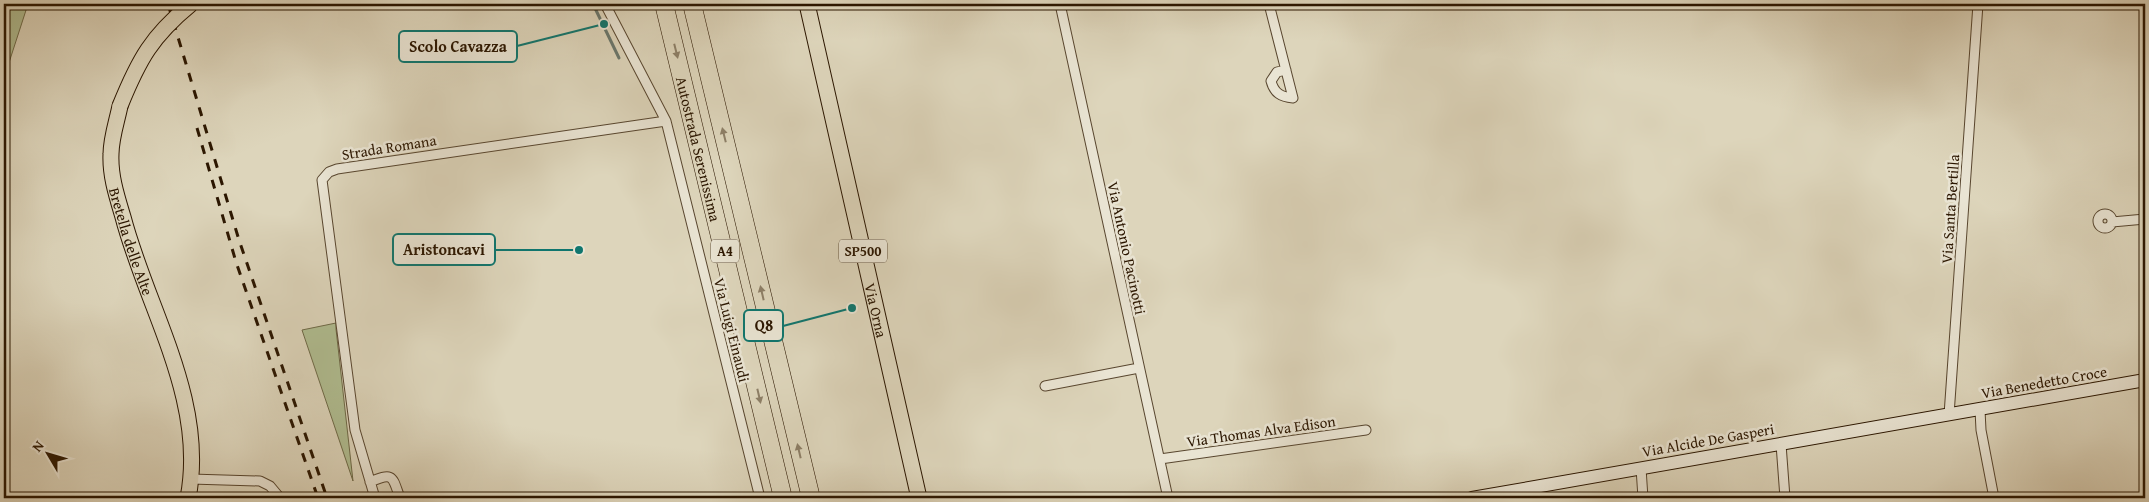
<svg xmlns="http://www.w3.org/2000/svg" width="2149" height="502" viewBox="0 0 2149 502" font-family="'Gentium Book Plus',serif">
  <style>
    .green { fill: #b0bd91; stroke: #6e6a48 }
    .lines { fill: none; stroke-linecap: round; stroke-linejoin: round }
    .stream { stroke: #6a776d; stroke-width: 3 }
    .minor-casing { stroke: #58462f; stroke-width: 11 }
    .secondary-casing { stroke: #2b1600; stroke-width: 14 }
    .primary-casing { stroke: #2b1600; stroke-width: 17 }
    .motorway-casing { stroke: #2b1600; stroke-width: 19 }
    .minor { stroke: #e9e4d3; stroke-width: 9 }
    .secondary { stroke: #e9e4d3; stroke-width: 12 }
    .primary { stroke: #ddd5bb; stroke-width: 15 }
    .motorway { stroke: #ddd5bb; stroke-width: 18 }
    .rail { stroke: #2b1600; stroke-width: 3; stroke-dasharray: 9 9; stroke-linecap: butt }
    .primary-bridge-casing { stroke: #2b1600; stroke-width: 17; stroke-linecap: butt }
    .primary-bridge { stroke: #ddd5bb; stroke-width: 15 }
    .oneway { fill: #8d7f67 }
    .labels { text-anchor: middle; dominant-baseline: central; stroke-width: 5; stroke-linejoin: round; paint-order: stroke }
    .shield { fill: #e9e4d3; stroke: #64543f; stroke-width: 1 }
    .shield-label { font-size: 14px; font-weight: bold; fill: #2b1600 }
    .street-label { font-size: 15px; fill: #2b1600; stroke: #e9e4d3 }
    .leader { fill: none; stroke: #0f766e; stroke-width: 2 }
    .callout-dot { fill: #0f766e; stroke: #e9e4d3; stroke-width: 2 }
    .callout { fill: #e9e4d3; stroke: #0f766e; stroke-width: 2 }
    .callout-label { font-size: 16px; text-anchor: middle; font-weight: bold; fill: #2b1600 }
  </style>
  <rect width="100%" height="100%" fill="#ddd5bb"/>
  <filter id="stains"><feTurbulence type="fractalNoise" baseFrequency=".004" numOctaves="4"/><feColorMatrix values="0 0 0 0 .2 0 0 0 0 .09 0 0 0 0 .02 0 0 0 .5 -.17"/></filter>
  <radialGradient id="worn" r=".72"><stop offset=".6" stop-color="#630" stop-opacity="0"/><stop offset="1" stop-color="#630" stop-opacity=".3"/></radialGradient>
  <path class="green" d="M4 4H28L4 78Z
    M336 323V329L353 481 302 330Z"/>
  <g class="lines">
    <path class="stream" d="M593 4 619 58"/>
    <g class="minor-casing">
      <path id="minor" d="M605 4 666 121 760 498
        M1060 4 1168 498
        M1269 4 1293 98C1281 97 1274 93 1271 81L1277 72 1286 70
        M2098 221a7 7 0 1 1 14 0a7 7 0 1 1-14 0Z
        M2112 222 2145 219
        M1045 386 1139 368
        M1980 410 1981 430 1994 498
        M1949 415 1978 4
        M1781 444 1785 498
        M1160 459 1366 430
        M1641 468 1643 498
        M191 479 260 481 270 486 280 498
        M370 482C394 472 392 476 400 498
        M375 498 355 430 322 180 329 172 337 169 666 121"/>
    </g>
    <g class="secondary-casing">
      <path id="secondary" d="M1472 498 2145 380"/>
    </g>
    <g class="primary-casing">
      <g id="primary">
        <path id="s1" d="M807 4 919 498"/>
        <path id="s2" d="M120 106C117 121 111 138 111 154 110 176 117 197 123 217 147 309 207 400 188 498"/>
      </g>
    </g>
    <g class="motorway-casing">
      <g id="motorway">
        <path id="s3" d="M664 4 783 498"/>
        <path d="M692 4 811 498"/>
      </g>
    </g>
    <use href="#minor" class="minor"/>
    <use href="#secondary" class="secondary"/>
    <use href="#primary" class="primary"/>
    <use href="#motorway" class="motorway"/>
    <path class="rail" d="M168 4 239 240 327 498
      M197 128 236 262 318 498"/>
    <g class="primary-bridge-casing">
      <path id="primary-bridge" d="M120 106C139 59 152 36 191 4"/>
    </g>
    <use href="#primary-bridge" class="primary-bridge"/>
  </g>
  <defs><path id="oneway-solid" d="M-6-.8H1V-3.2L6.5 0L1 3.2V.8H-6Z" transform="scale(1.25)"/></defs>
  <g class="oneway">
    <use href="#oneway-solid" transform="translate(676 51) rotate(76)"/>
    <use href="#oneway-solid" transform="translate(724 135) rotate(-104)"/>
    <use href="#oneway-solid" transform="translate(762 293) rotate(-103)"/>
    <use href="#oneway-solid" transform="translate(759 396) rotate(77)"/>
    <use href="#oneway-solid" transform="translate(799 451) rotate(-103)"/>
  </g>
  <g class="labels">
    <g class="shield">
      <rect x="711" y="239.5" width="28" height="23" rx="4"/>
      <rect x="839" y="239.5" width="48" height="23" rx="4"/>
    </g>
    <g class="shield-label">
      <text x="725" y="251">A4</text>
      <text x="863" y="251">SP500</text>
    </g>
    <g class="street-label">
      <text transform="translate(389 147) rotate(-9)">Strada Romana</text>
      <text stroke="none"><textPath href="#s3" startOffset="149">Autostrada Serenissima</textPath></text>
      <text transform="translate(1950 209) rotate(-86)">Via Santa Bertilla</text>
      <text stroke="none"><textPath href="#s2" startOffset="139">Bretella delle Alte</textPath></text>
      <text transform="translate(1127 248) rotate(78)">Via Antonio Pacinotti</text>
      <text stroke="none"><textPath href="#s1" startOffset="314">Via Orna</textPath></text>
      <text transform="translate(732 330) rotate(76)">Via Luigi Einaudi</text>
      <text transform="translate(2044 382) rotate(-10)">Via Benedetto Croce</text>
      <text transform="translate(1261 431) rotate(-8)">Via Thomas Alva Edison</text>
      <text transform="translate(1708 440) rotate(-10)">Via Alcide De Gasperi</text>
    </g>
  </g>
  <path class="leader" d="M604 24L517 46M579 250L495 250M852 308L783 326"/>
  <g class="callout-dot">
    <circle cx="604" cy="24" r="5"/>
    <circle cx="579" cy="250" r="5"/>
    <circle cx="852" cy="308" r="5"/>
  </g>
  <g class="callout">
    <rect x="399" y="31" width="118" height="31" rx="5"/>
    <rect x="393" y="234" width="102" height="31" rx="5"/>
    <rect x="744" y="310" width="39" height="31" rx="5"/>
  </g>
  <g class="callout-label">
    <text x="458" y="52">Scolo Cavazza</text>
    <text x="444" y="255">Aristoncavi</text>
    <text x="764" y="331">Q8</text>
  </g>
  <rect width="2149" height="502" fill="none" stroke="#ddd5bb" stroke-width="20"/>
  <rect x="5" y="5" width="2139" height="492" fill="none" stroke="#2b1600" stroke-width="2.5"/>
  <rect x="10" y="10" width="2129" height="482" fill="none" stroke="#2b1600"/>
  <g transform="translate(48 454) rotate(308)" stroke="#e9e4d3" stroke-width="4" paint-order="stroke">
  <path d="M0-4L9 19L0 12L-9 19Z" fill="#2b1600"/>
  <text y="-8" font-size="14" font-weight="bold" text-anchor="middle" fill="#2b1600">N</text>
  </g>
  <rect width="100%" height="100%" filter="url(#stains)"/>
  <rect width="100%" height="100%" fill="url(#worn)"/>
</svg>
